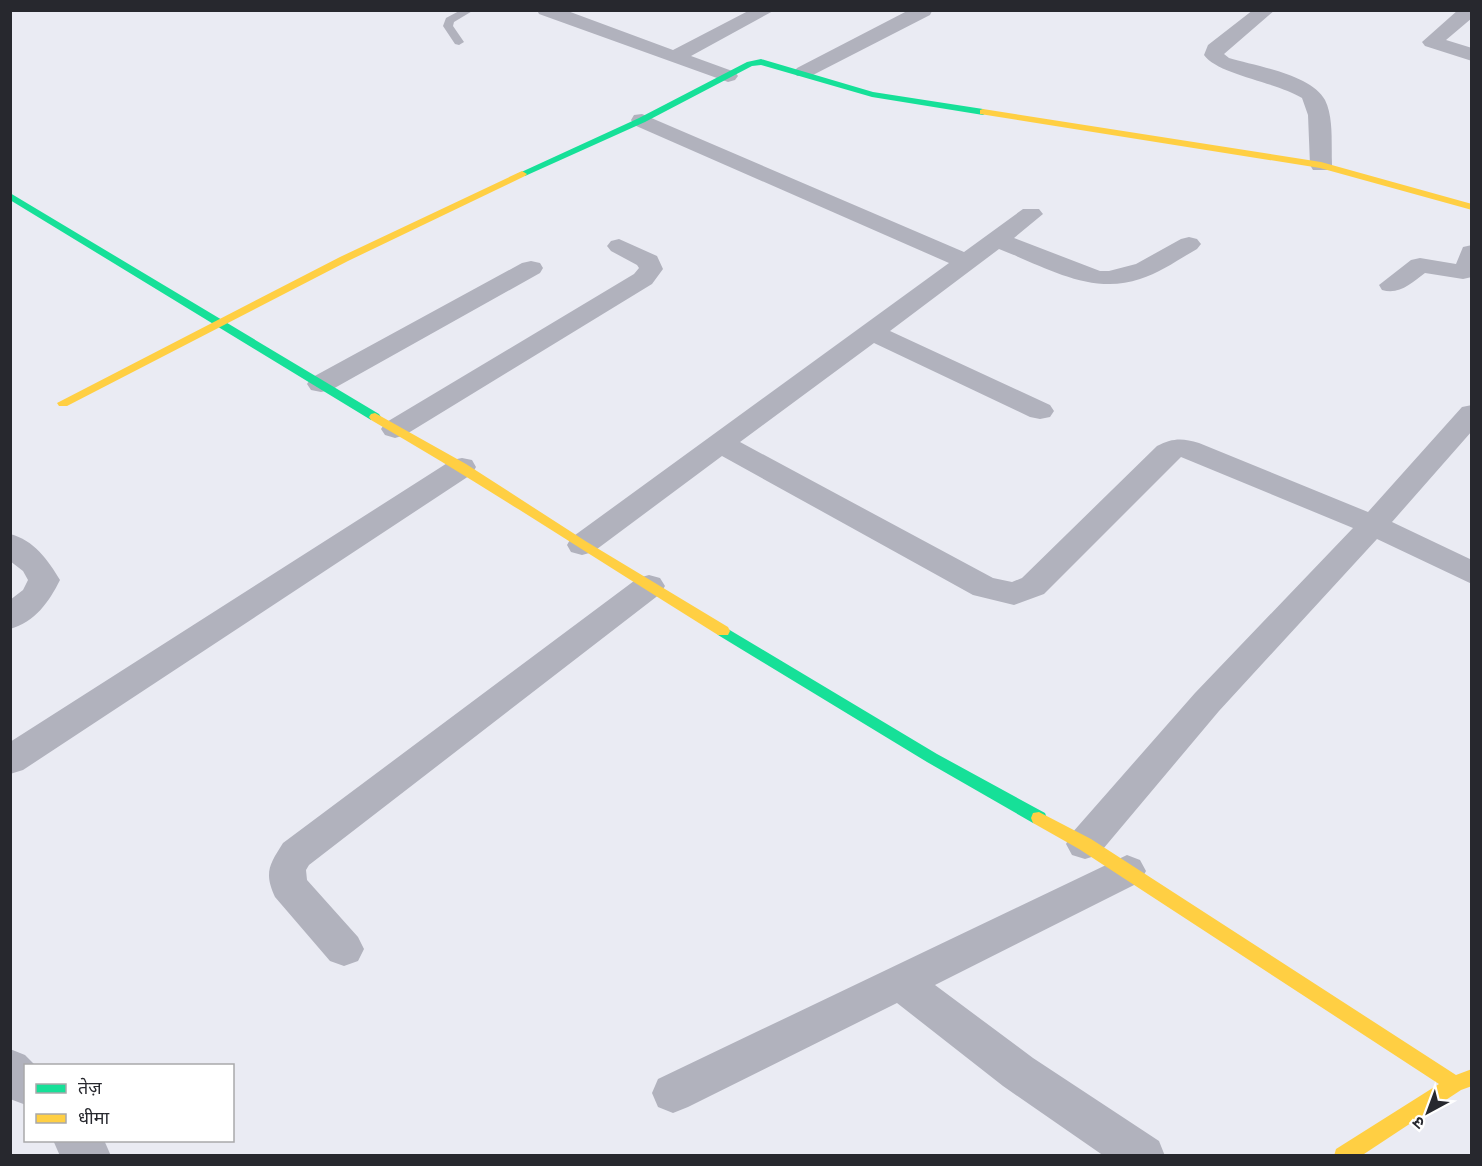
<svg xmlns="http://www.w3.org/2000/svg" width="1482" height="1166" viewBox="0 0 1482 1166" font-family="'Alegreya Sans','Noto Sans Devanagari',sans-serif">
  <style>
    .lines { fill: none; stroke-linecap: round; stroke-linejoin: round }
    .lane { fill: #b1b2bd; fill-rule: evenodd }
    .street { fill: #b1b2bd; fill-rule: evenodd }
    .fast { fill: #16e098; fill-rule: evenodd }
    .slow { fill: #ffcf43; fill-rule: evenodd }
  </style>
  <rect width="100%" height="100%" fill="#eaebf3"/>
  <g class="lines">
    <path class="lane" d="M461 10H474L454 22 453 26 464 42 459 45 455 44 443 26 446 18Z"/>
    <path class="street" d="M537 10H565L673 50 750 10H775L691 56 735 72 738 76 735 80 728 82 539 14Z
      M909 10 932 11 930 15 811 76H797L794 72 797 68Z
      M1253 10H1275L1224 54 1229 58C1255 66 1311 74 1325 100 1334 118 1331 145 1332 165L1329 170H1313L1310 165 1308 115 1302 98C1277 82 1218 75 1204 55L1208 45Z
      M1458 10H1472V18L1446 40 1472 48V61L1425 46 1422 42Z
      M642 114 964 252 1023 209H1039L1043 214 1014 238 1100 271H1109L1136 264 1181 239 1189 237 1197 239 1201 244 1197 249C1179 259 1160 273 1140 279 1091 296 1044 266 999 249L890 331 1050 405 1054 411 1050 417 1040 419 1030 417 874 343 740 442 993 578 1012 582 1022 578 1157 446C1173 438 1182 438 1199 443L1368 512 1462 407 1472 405V431L1392 522 1472 560V584L1377 539 1219 711 1098 855 1085 859 1072 855 1066 844 1072 833 1195 693 1353 528 1181 457 1044 594 1014 605 973 595 722 456 593 552 582 555 571 552 567 545 571 538 949 263 634 125 631 120 634 115Z
      M619 239 657 256 663 269 652 284 405 435 395 438 385 435 381 429 385 423 634 274 639 268 637 265 611 251 607 246 611 241Z
      M1472 245V277L1463 279 1425 273C1411 283 1400 295 1382 290L1379 285 1411 260 1420 258 1456 264 1463 247Z
      M531 261 540 263 543 268 540 273 331 390 321 392 311 390 307 384 311 378 522 263Z
      M462 458 472 460 476 467 472 474 23 770 10 774V742L452 460Z
      M10 534C34 540 48 560 60 580 49 602 35 622 10 629V600L23 590 28 580 23 571 10 561Z
      M649 575 660 578 665 586 660 594 309 865 306 870 307 880 358 937 364 949 358 961 344 966 330 961 275 897C264 873 269 865 283 843L638 578Z
      M1127 855 1140 860 1146 871 1140 882 935 985 1033 1058 1159 1141 1165 1156H1104L1003 1086 897 1003 688 1107 673 1113 658 1107 652 1093 658 1079Z
      M10 1049 25 1055 36 1066H26V1105L10 1099Z
      M53 1140H104L111 1156H60Z"/>
    <path class="fast" d="M761 59 873 92 983 109 988 112 983 115 872 97 761 65 752 66 645 122 525 176 517 174 639 118 747 62Z
      M10 193 379 414 381 417 379 420H371L10 200Z
      M723 626 937 754 1045 813 1047 818 1045 823 1039 824 1033 823 927 762 718 635 716 631Z"/>
    <path class="slow" d="M983 109 1321 162 1472 204V210L1320 168 980 114V110Z
      M522 171 527 174 525 176 348 261 67 406H59L57 403 340 257Z
      M375 413 466 464 587 542 728 627 730 631 728 635H718C602 563 489 488 371 420L369 417 371 414Z
      M1039 812 1091 839 1456 1075 1472 1069V1086L1461 1090 1361 1156H1334L1336 1149 1439 1084 1079 849 1033 823 1031 818 1033 813Z"/>
  </g>
  <rect width="1482" height="1166" fill="none" stroke="#27282e" stroke-width="24"/>
  <rect x="24" y="1064" width="210" height="78" fill="#ffffff" stroke="#a9a9ab" stroke-width="1.5"/>
  <rect x="36" y="1084" width="30" height="9" fill="#16e098" stroke="#a9a9ab" stroke-width="1.5"/>
  <text x="78" y="1094" font-size="18" fill="#27282e">तेज़</text>
  <rect x="36" y="1114" width="30" height="9" fill="#ffcf43" stroke="#a9a9ab" stroke-width="1.5"/>
  <text x="78" y="1124" font-size="18" fill="#27282e">धीमा</text>
  <g transform="translate(1428 1112) rotate(221)" stroke="#ffffff" stroke-width="4.5" paint-order="stroke">
  <path d="M0-4.5L10 22L0 15L-10 22Z" fill="#27282e"/>
  <text y="-9" font-size="16" font-weight="bold" text-anchor="middle" fill="#27282e">उ</text>
  </g>
</svg>
